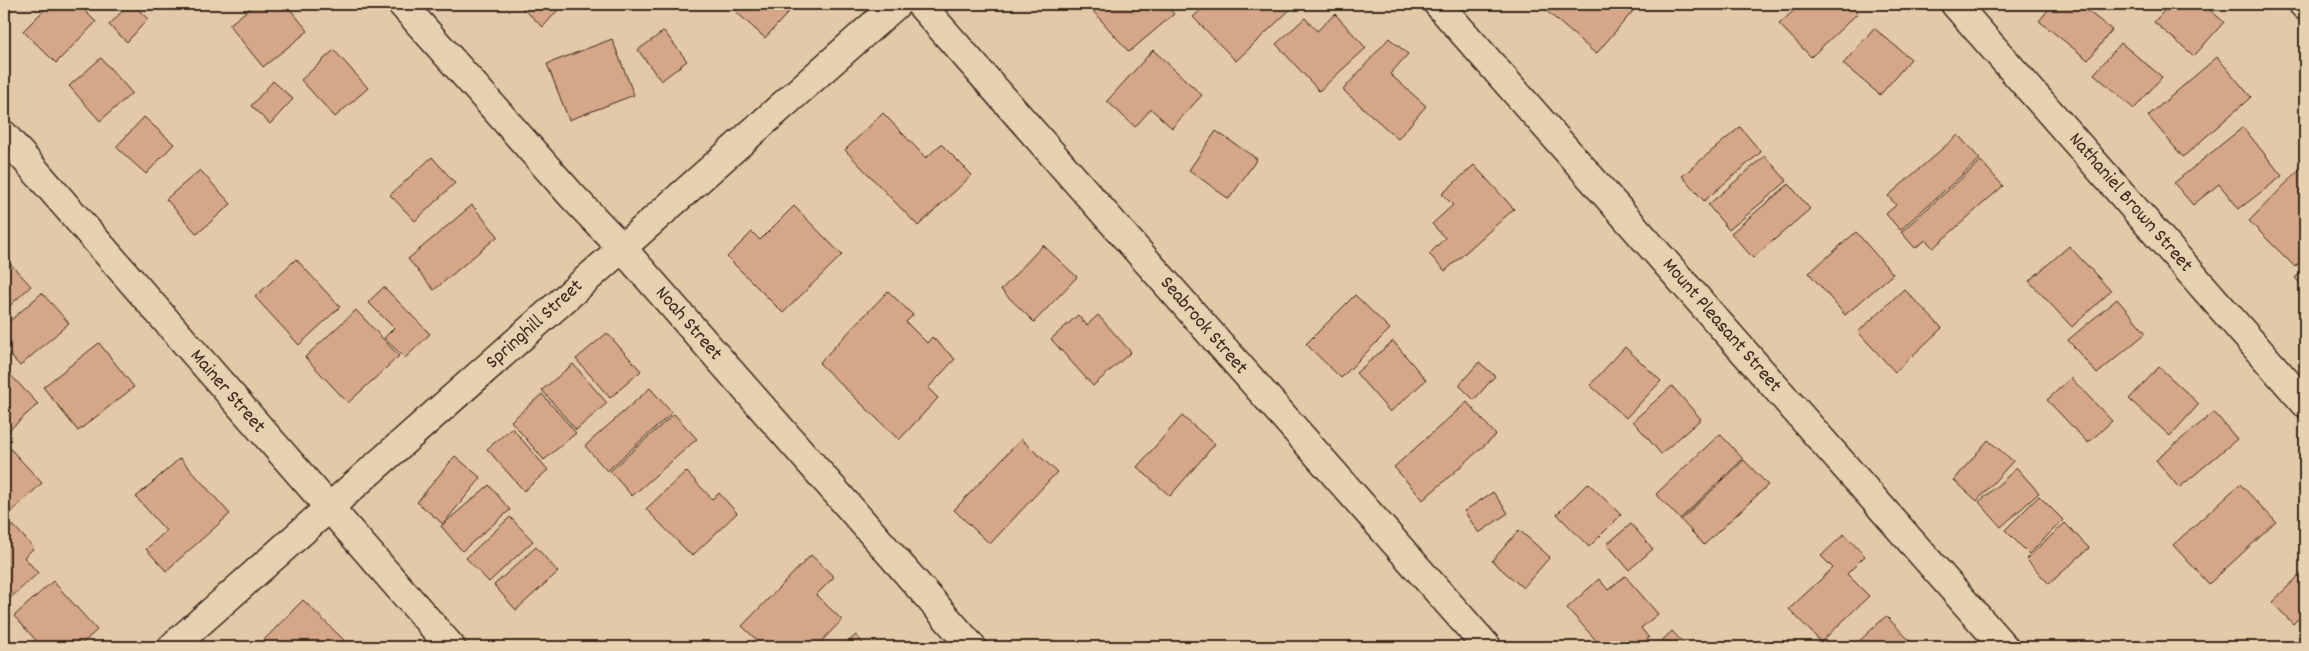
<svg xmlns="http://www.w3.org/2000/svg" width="2309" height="651" viewBox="0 0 2309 651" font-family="Dekko,sans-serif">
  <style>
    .building { fill: #d5a688; stroke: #3b2a1e }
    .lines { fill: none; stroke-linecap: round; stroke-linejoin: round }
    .street-casing { stroke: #3b2a1e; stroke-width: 31 }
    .secondary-casing { stroke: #3b2a1e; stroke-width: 31 }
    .street { stroke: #e6d1b0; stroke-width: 28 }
    .secondary { stroke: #e6d1b0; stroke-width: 28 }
    .labels { text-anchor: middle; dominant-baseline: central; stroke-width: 5; stroke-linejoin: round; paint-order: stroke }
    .street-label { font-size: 20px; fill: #3b2a1e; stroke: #e6d1b0 }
  </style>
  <rect width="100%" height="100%" fill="#e4c9a9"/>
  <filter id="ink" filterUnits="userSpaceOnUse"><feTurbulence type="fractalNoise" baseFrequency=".02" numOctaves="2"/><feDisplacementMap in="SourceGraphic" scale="10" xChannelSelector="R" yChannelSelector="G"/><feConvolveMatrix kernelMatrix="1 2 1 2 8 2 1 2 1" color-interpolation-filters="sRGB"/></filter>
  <g filter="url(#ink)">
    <path class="building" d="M50 4H78L96 22 56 63 23 31Z
      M129 4H132L148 19 127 42 109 25Z
      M255 4H286L308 31 263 67 229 25Z
      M518 4H563L543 27Z
      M741 4H796L765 38 735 11Z
      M1087 4H1166L1174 14 1129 52Z
      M1207 4H1296L1236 61 1193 17Z
      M1546 4H1625L1633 11 1596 54 1542 7Z
      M1801 4H1850L1858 13 1811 57 1779 24Z
      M2053 4H2079L2112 30 2088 60 2039 21Z
      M2170 4H2203L2224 22 2194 56 2154 22Z
      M1335 14 1366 48 1319 91 1276 44 1305 18 1317 31Z
      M1874 28 1911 59 1880 95 1843 64Z
      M664 31 687 61 661 81 638 50Z
      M1389 38 1408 54 1390 74 1426 106 1398 139 1343 90Z
      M612 39 634 95 569 120 547 64Z
      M2121 43 2162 77 2134 109 2094 74Z
      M334 50 368 88 335 117 301 80Z
      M1153 50 1202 95 1172 128 1151 109 1135 127 1107 101Z
      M2217 57 2251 97 2183 157 2148 116Z
      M101 58 132 93 100 121 69 86Z
      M273 81 293 99 270 124 251 106Z
      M883 113 926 158 941 144 972 175 918 226 845 150Z
      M144 117 174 144 146 174 116 147Z
      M1740 127 1761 152 1704 201 1682 176Z
      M2243 127 2282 176 2239 209 2219 184 2193 205 2174 183Z
      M1216 131 1257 159 1229 199 1189 170Z
      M1958 135 1980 159 1900 230 1886 214 1896 205 1888 196Z
      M1765 156 1787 181 1729 230 1708 205Z
      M432 157 455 183 415 221 390 195Z
      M1981 161 2003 186 1933 248 1926 240 1915 248 1901 232Z
      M2305 164V256L2295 267 2249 221Z
      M1474 165 1514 209 1445 271 1429 254 1445 238 1432 224 1453 205 1442 194Z
      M200 170 231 204 197 234 166 199Z
      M1789 184 1810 209 1753 258 1731 233Z
      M472 205 498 236 434 290 408 259Z
      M794 206 842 255 783 313 727 257 752 232 760 240Z
      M1856 232 1893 274 1845 315 1809 273Z
      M1043 245 1077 277 1034 322 1001 290Z
      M2069 246 2111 291 2072 327 2029 281Z
      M4 257 31 286 4 311Z
      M296 259 340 307 299 345 255 297Z
      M2305 268V289L2295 278Z
      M384 287 430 334 405 358 384 338 394 328 368 302Z
      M1904 289 1942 328 1895 372 1858 332Z
      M888 291 913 315 906 322 927 343 932 337 955 359 928 388 938 398 899 440 819 363Z
      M42 293 69 323 20 366 4 348V326Z
      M1355 295 1390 329 1341 378 1306 344Z
      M2117 299 2146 333 2097 374 2068 340Z
      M356 310 399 356 348 403 305 357Z
      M1078 315 1087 325 1098 315 1131 352 1093 386 1051 339Z
      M607 333 641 371 610 398 576 359Z
      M1393 341 1426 380 1390 412 1356 373Z
      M99 343 134 387 78 431 43 387Z
      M1625 347 1661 381 1626 418 1590 385Z
      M1479 362 1495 376 1474 400 1459 385Z
      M573 364 607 403 576 430 542 390Z
      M2159 367 2199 404 2170 436 2129 399Z
      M4 368 38 404 7 432 4 428Z
      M2071 378 2112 421 2088 443 2047 400Z
      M1672 386 1701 419 1661 454 1633 421Z
      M650 388 672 413 607 471 585 446Z
      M542 394 576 433 544 460 511 421Z
      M1467 402 1496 435 1423 500 1394 467Z
      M2214 412 2237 439 2179 488 2156 460Z
      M674 414 697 439 632 496 610 471Z
      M1182 416 1215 444 1170 496 1137 467Z
      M512 428 548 470 524 491 487 449Z
      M1720 434 1743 459 1680 519 1656 494Z
      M1021 439 1057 472 990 544 954 510Z
      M1988 440 2013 461 1977 501 1954 480Z
      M4 442 42 483 4 519Z
      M455 456 481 478 443 524 417 502Z
      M180 458 230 514 166 571 146 549 166 531 136 497Z
      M1744 460 1768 485 1704 545 1681 520Z
      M2017 468 2039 493 2001 527 1979 502Z
      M686 471 712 499 719 493 737 513 692 556 646 509Z
      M1588 483 1621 515 1589 547 1557 514Z
      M2240 484 2276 522 2209 584 2173 545Z
      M489 485 510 510 462 551 441 526Z
      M1493 492 1508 513 1479 533 1464 511Z
      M2039 496 2063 520 2029 554 2005 530Z
      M510 517 533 541 489 582 466 558Z
      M2065 523 2089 548 2049 584 2026 559Z
      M1631 524 1653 549 1629 570 1607 544Z
      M13 525 34 548 24 557 38 573 7 601 4 598V533Z
      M1519 530 1550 557 1523 588 1492 561Z
      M1844 534 1865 556 1847 574 1869 596 1821 642 1789 609 1833 568 1821 556Z
      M536 547 558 572 516 610 494 585Z
      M811 555 834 577 816 595 842 620 816 647H764L742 626Z
      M2305 570V612L2293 624 2272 602Z
      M1625 576 1658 614 1641 628 1649 638 1638 647H1602L1567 608 1599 579 1608 590Z
      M53 581 97 630 78 647H42L14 616Z
      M303 600 351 647H257Z
      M1886 616 1916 647H1853Z
      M1672 631 1687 647H1655Z
      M856 635 866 647H842Z"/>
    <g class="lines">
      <g class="street-casing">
        <path id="street" d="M402 4 573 197 622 248 972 647
          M920 4 1487 647
          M1438 4 2004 647
          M1955 4 2305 403
          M2303 4 2305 6
          M172 647 897 4"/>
      </g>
      <g class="secondary-casing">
        <path id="secondary" d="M4 135 451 647"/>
      </g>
      <use href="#street" class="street"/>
      <use href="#secondary" class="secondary"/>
    </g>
  </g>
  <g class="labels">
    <g class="street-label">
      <text transform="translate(2130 203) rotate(49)">Nathaniel Brown Street</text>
      <text transform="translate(688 324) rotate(49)">Noah Street</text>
      <text transform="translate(535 325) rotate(-42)">Springhill Street</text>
      <text transform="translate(1203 326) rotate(49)">Seabrook Street</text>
      <text transform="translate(1721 326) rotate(49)">Mount Pleasant Street</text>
      <text transform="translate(227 392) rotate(49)">Mainer Street</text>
    </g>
  </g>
  <rect width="2309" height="651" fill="none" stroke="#e6d1b0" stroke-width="20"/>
  <rect x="10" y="10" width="2289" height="631" fill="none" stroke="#3b2a1e" stroke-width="2" filter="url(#ink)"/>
</svg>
